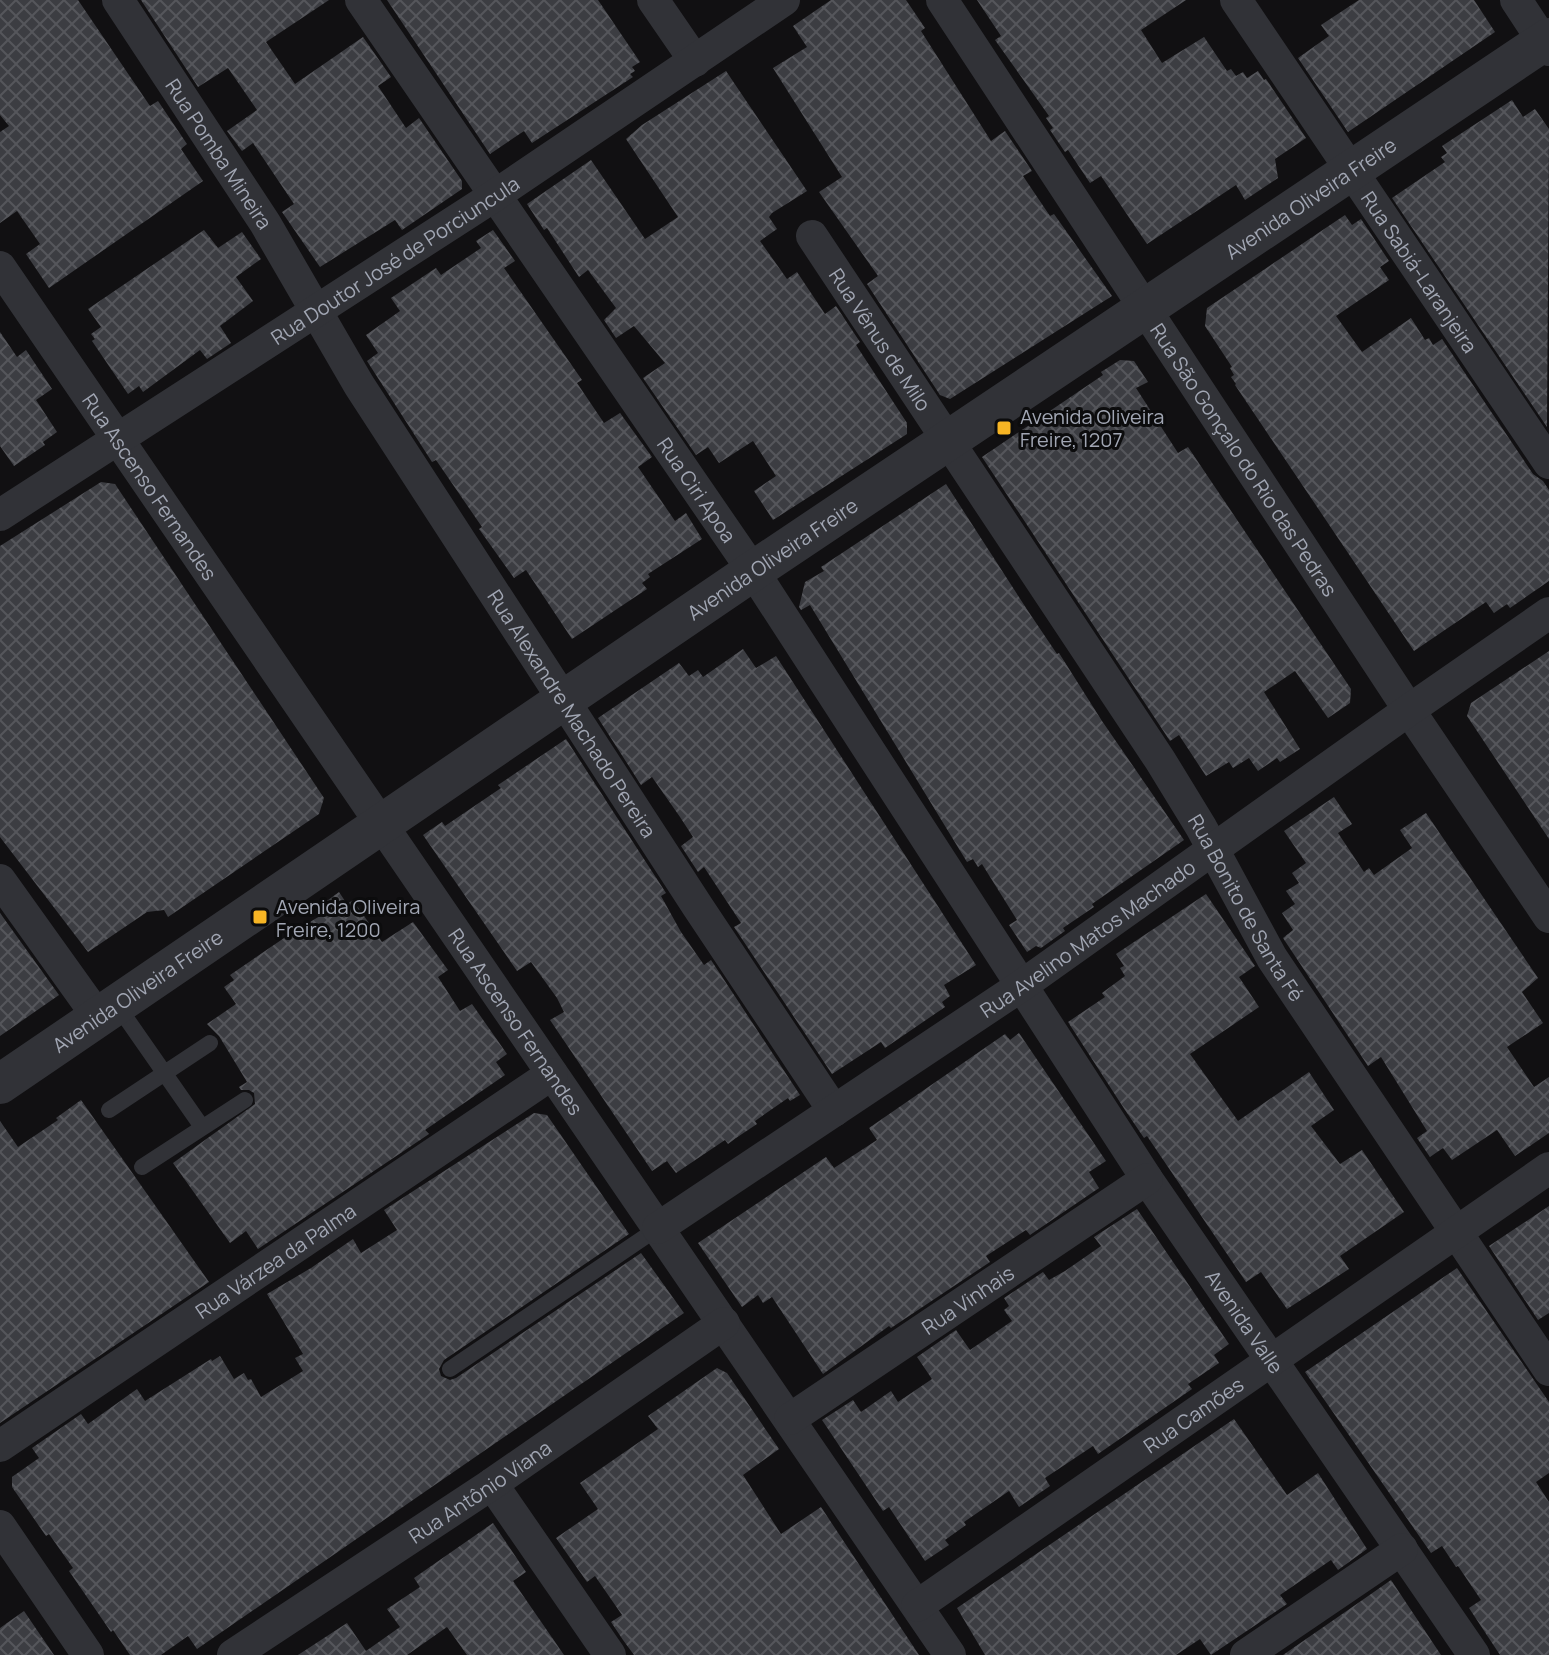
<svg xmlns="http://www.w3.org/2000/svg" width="1549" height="1655" viewBox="0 0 1549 1655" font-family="Manrope,sans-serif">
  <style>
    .building { fill: url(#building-cross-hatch) }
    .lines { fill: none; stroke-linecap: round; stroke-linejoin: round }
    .service { stroke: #313237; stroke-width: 16 }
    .minor { stroke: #313237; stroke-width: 32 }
    .tertiary { stroke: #313237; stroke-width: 40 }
    .poi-dot { fill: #f7b524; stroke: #0c0c0d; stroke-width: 3 }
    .labels { text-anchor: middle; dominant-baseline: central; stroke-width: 6; stroke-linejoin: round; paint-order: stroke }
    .street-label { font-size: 20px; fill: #a1a6b3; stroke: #0c0c0d }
    .poi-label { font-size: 20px; fill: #a1a6b3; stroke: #0c0c0d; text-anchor: start }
  </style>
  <defs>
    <pattern id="building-cross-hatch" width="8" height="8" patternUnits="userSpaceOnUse" patternTransform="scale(2)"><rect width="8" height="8" fill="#3c3d42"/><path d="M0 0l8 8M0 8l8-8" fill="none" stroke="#55565b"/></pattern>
  </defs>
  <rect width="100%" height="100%" fill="#111012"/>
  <path class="building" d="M0 0H78L150 106 158 101 187 144 181 149 203 181 49 288 26 254 40 244 17 211 0 223V132L9 126 0 115Z
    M141 0H329L266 42 295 84 363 37 391 77 378 86 406 128 419 118 462 181V189L402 230 395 220 320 267 282 212 294 204 253 143 242 151 227 131 257 110 228 68 198 87Z
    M387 0H598L640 62 632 67 635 71 630 74 633 77 532 143 524 131 490 154Z
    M831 0H906L925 28 921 31 991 141 1005 131 1032 171 1023 176 1050 216 1054 214 1112 296 950 399 940 395 867 284 878 276 819 192 842 177 773 68 807 47 793 26Z
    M977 0H1186L1141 30 1162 63 1204 37 1227 71 1231 69 1236 76 1243 72 1247 78 1258 71 1264 80 1266 79 1306 138 1275 159 1278 178 1245 200 1236 185 1147 244 1101 176 1090 183 1068 150 1065 152 1050 130 1053 128 1046 118 1049 116 995 40 1001 36Z
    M1359 0H1474L1495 32 1348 132 1298 58 1329 36 1321 25Z
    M726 71 807 191 772 213 769 217 777 229 760 241 787 279 797 272 825 314 836 306 860 342 856 345 907 423V434L773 520 754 491 776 476 753 441 719 463 708 447 696 455 643 378 665 363 634 326 616 338 604 320 616 308 588 270 579 277 547 228 544 230 527 204 591 160 645 239 678 217 626 139 642 125Z
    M1512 100 1523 117 1535 109 1549 129 1547 427 1392 198 1445 162 1441 157 1447 153 1442 146Z
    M1345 215 1352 225 1361 219 1389 261 1380 267 1389 280 1336 316 1362 352 1411 318 1425 340 1429 338 1433 345 1442 339 1533 474 1543 481 1549 490V581L1510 608 1507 604 1494 613 1486 602 1414 651 1235 385 1236 384 1231 377 1234 375 1230 368 1232 367 1205 326 1207 308Z
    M204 230 218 248 242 232 261 259 236 277 253 301 220 326 231 343 207 359 200 350 143 392 139 386 128 394 92 341 95 339 91 334 101 327 88 309Z
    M493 230 515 261 504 268 582 380 577 383 604 423 620 413 652 457 638 467 675 521 686 513 702 539 648 574 650 577 642 583 647 589 572 639 526 570 514 578 479 529 482 527 436 460 432 462 367 361 378 353 366 335 400 311 391 298 436 268 441 275 481 248 476 241Z
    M0 332 17 357 26 350 52 389 36 400 57 432 43 442 45 445 14 466 0 446Z
    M1120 360 1134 361 1148 382 1136 388 1178 453 1188 447 1351 689 1350 703 1328 718 1295 671 1264 692 1300 749 1280 762 1277 758 1258 771 1249 758 1233 768 1229 762 1206 776 1179 735 1170 741 982 457 1103 375 1101 372Z
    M101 482 115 484 324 798 319 814 168 917 164 910 147 912 88 952 0 837V546Z
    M946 484 1028 611 1057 654 1059 653 1102 721 1184 840 1092 904 1094 907 1063 928 1065 931 1041 948 1036 946 1027 952 1009 925 1017 920 982 864 978 867 973 859 967 862 810 605 801 610 799 607 805 582 824 571 821 567Z
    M743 649 756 668 776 656 976 965 944 985 950 996 942 1002 945 1007 885 1048 881 1042 832 1074 734 927 741 923 704 867 698 872 681 846 693 837 680 817 652 777 641 785 598 718 679 663 689 676 698 670 703 677Z
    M1549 651V839L1467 716 1471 703Z
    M566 739 666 893 661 896 681 932 704 965 711 960 800 1095 790 1101 788 1098 755 1121 757 1124 736 1138 728 1144 725 1140 676 1173 667 1161 652 1171 550 1020 564 1012 557 998 531 962 517 971 423 835 442 822 445 826 501 788 498 785Z
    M1334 797 1352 824 1338 833 1364 872 1369 868 1374 875 1412 848 1400 830 1426 813 1538 978 1522 992 1543 1023 1507 1047 1534 1087 1549 1077V1133L1515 1156 1497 1130 1452 1160 1443 1148 1430 1157 1417 1138 1427 1131 1381 1057 1368 1066 1283 938 1293 930 1282 913 1295 904 1286 891 1299 883 1292 873 1306 863 1284 831Z
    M339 892 347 904 353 900 382 942 413 922 448 970 438 977 460 1011 472 1004 507 1054 496 1062 505 1075 425 1130 429 1134 258 1249 246 1231 230 1243 173 1163 255 1104 254 1093 249 1090H241L239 1087 247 1082 219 1036 207 1024 236 1004 224 987 234 980 230 975 290 934 325 913 320 906Z
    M1206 894 1255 966 1239 977 1259 1007 1190 1054 1238 1121 1309 1072 1334 1110 1311 1126 1340 1164 1362 1150 1404 1212 1340 1256 1349 1269 1287 1309 1261 1272 1246 1282 1147 1136 1144 1138 1125 1110 1068 1022 1105 997 1102 993 1125 976 1120 968 1124 966 1116 954Z
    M0 913 59 995 0 1036Z
    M1019 1033 1106 1161 1089 1172 1099 1188 1030 1235 1026 1230 986 1256 990 1262 891 1328 889 1326 823 1374 772 1297 763 1303 758 1295 742 1307 698 1243 826 1157 834 1168 877 1140 869 1128 1005 1034 1010 1040Z
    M81 1100 209 1282 0 1423V1121L18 1147 58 1120 56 1118Z
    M534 1113 547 1115 629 1234 444 1360 439 1369 441 1376 450 1380 456 1378 641 1253 684 1313 197 1649 188 1636 161 1655H130L113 1630 111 1632 69 1571 73 1568 49 1534 46 1536 12 1487V1477L39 1458 32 1448 81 1414 88 1424 137 1389 145 1401 211 1359 212 1361 220 1356 234 1379 244 1373 248 1380 251 1379 261 1397 303 1371 295 1358 303 1354 267 1294 311 1268 353 1239 361 1253 397 1230 384 1210Z
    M1549 1206V1313L1538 1320 1489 1246Z
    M1137 1209 1229 1344 1214 1355 1219 1363 1188 1384 1192 1389 1098 1454 1093 1446 1045 1478 1050 1486 1019 1507 1009 1491 964 1522 966 1525 945 1540 949 1545 925 1561 889 1507 883 1511 822 1420 853 1400 861 1412 891 1391 898 1402 932 1379 917 1357 956 1330 970 1350 1012 1321 1004 1310 1009 1306 1004 1298 1043 1272 1049 1280 1065 1271 1101 1246 1094 1237Z
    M1457 1268 1549 1402V1473L1536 1482 1549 1502V1655H1500L1469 1608 1481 1600 1458 1566 1456 1567 1442 1546 1431 1553 1305 1372Z
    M717 1368 727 1373 779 1449 743 1475 781 1534 821 1507 919 1655H634L623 1640 611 1622 622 1615 595 1576 587 1582 556 1538 598 1509 580 1483 658 1429 648 1416Z
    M1234 1419 1287 1495 1318 1473 1367 1549 1338 1570 1331 1560 1280 1595 1287 1604 1211 1655 1200 1639 1176 1655H985L957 1608Z
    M493 1523 526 1572 513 1581 564 1655H467L447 1627 407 1655H298L347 1623 366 1651 400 1627 387 1609 420 1587 414 1578Z
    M1391 1580 1441 1655H1283L1361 1601Z
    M24 1611 54 1655H0V1628Z"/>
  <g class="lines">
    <path class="service" d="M117 1005 202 1127
      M109 1110 210 1043
      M142 1167 245 1100
      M450 1369 658 1228"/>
    <g class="minor">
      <path id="s1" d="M118 0 265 223 359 385 698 907 834 1111"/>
      <path id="s2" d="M361 0 753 571 1147 1179 1474 1655"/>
      <path d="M653 0 695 61"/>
      <path id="s3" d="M942 0 1409 710 1549 917"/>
      <path id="s4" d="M1236 0 1549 463"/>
      <path d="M1516 0 1549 50"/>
      <path id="s5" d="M812 236 1160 760 1201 827 1272 958 1549 1370"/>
      <path id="s6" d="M0 267 950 1655"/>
      <path id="s7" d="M0 515 494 196 784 0"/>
      <path d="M0 880 98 1017"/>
      <path id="s8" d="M658 1228 1021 986 1409 710 1549 613"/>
      <path id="s9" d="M790 1419 1147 1179"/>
      <path id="s10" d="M0 1446 552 1074"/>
      <path d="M492 1484 610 1655"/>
      <path d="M0 1526 88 1655"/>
      <path id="s11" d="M917 1606 1549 1168"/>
      <path id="s12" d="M233 1655 492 1484 724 1323"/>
      <path d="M1246 1655 1402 1549"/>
    </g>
    <path class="tertiary" id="s13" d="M0 1084 753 571 1549 38"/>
  </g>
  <g class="poi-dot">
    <rect x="996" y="420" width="16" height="16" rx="4"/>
    <rect x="252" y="909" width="16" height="16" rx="4"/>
  </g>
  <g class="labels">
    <g class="street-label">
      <text stroke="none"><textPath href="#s1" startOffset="184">Rua Pomba Mineira</textPath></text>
      <text stroke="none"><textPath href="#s13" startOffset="1582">Avenida Oliveira Freire</textPath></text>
      <text stroke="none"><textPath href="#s7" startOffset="470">Rua Doutor José de Porciuncula</textPath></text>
      <text stroke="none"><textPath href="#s4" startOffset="328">Rua Sabiá-Laranjeira</textPath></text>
      <text stroke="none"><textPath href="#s5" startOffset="124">Rua Vênus de Milo</textPath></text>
      <text stroke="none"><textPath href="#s3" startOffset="550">Rua São Gonçalo do Rio das Pedras</textPath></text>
      <text stroke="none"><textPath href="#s6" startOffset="266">Rua Ascenso Fernandes</textPath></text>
      <text stroke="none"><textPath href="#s2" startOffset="594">Rua Ciri Apoa</textPath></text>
      <text stroke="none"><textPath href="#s13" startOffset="934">Avenida Oliveira Freire</textPath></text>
      <text stroke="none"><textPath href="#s1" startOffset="846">Rua Alexandre Machado Pereira</textPath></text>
      <text stroke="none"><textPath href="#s5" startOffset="800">Rua Bonito de Santa Fé</textPath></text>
      <text stroke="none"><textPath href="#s8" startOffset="518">Rua Avelino Matos Machado</textPath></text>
      <text stroke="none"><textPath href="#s13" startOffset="166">Avenida Oliveira Freire</textPath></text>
      <text stroke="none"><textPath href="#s6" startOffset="914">Rua Ascenso Fernandes</textPath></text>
      <text stroke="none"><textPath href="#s10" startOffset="332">Rua Várzea da Palma</textPath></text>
      <text stroke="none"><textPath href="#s9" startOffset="214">Rua Vinhais</textPath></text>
      <text stroke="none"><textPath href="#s2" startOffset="1590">Avenida Valle</textPath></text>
      <text stroke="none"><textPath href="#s11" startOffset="336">Rua Camões</textPath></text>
      <text stroke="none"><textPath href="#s12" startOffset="296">Rua Antônio Viana</textPath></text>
    </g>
    <g class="poi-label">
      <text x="1020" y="416">Avenida Oliveira<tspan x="1020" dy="23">Freire, 1207</tspan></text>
      <text x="276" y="906">Avenida Oliveira<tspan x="276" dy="23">Freire, 1200</tspan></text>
    </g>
  </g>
</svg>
